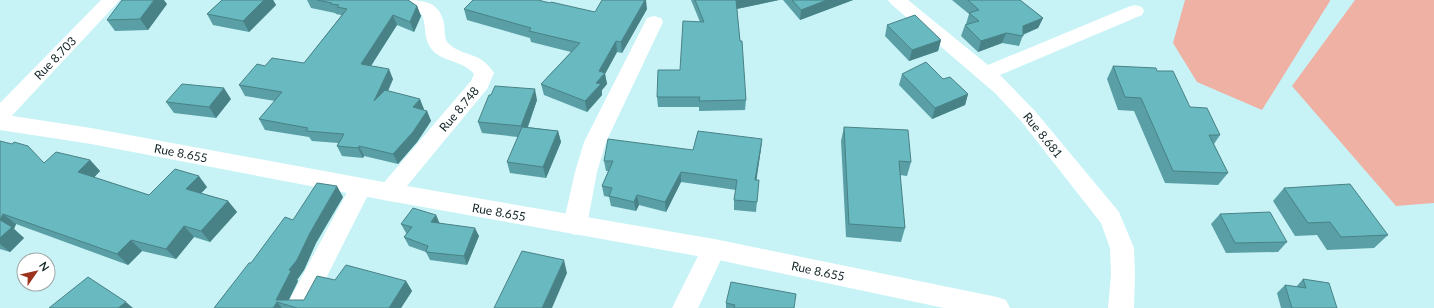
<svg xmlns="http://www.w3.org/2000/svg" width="1434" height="308" viewBox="0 0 1434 308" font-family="Lato,sans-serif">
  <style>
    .green { fill: #efb1a3 }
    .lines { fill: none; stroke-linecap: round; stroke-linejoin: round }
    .minor { fill: #fff; fill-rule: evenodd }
    .tertiary { fill: #fff; fill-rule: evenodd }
    .wall { fill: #599fa5 }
    .shaded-wall { fill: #498286 }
    .building { fill: #68b9c0; stroke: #498286 }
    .labels { text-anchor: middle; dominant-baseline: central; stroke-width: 3.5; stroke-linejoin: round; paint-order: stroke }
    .street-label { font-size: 12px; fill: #132426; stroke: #fff }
  </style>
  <rect width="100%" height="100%" fill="#c7f3f7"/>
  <path class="green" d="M1185 0H1330V1L1262 110 1197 82 1173 43Z
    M1355 0H1434V203L1396 206 1292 86Z"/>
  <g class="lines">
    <path class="minor" d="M101 0H120L7 121 0 124V103Z
      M401 0C421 0 439 0 444 23 445 29 444 36 447 42 462 58 480 50 494 73L487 89 397 198 389 201 381 198 378 192 381 186 471 81 474 74C461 58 436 63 428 43 424 34 426 24 422 15 416 9 406 7 401 0Z
      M888 0H908L988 65 1128 7 1135 5 1142 7 1144 11 1142 15 1000 75 1035 111 1119 212 1134 248 1135 275 1134 308H1108L1111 275 1110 248 1101 223 1021 121 995 93 891 4Z
      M654 16 661 18 663 22 606 142 597 172 587 225 583 232 575 235 567 232 563 225 575 172 584 142 645 22 647 18Z
      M361 178 369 181 372 187 311 308H285L353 181Z
      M714 239 723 242 726 249 698 308H672L705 242Z"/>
    <path class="tertiary" d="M0 114 91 128 389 183 714 239 997 297 1006 300 1010 308H944L714 259 389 201 91 144 0 130Z"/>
  </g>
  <path class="wall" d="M222 0H273L276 5 249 32 213 25 207 14Z
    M307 0H408L417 6 421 16 414 32 397 25 371 66 393 79 388 91 424 109 423 110 427 111 431 121 417 142 398 164 364 156 363 158 342 156 337 146 338 143 312 141 309 137 265 130 259 119 275 101 245 96 239 85 265 66 304 63 341 16V15L336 14 335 13 311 8Z
    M691 0H779L737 9 740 41 746 100 745 110 699 111V107H658L657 97 680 70 700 22Z
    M783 0H853L800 20Z
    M952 0H1020L1043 18 1038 28 1023 35 1019 46 1002 43 978 52 961 36 965 25H967L966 24 969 14Z
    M550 3 595 12 647 9 622 53 617 52 605 74 607 84 602 90V95L587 112 544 95 541 84 571 52 531 42 530 38 467 20 464 9Z
    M167 4 148 30 115 31 107 20Z
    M887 25 941 40 938 51 909 61 885 36Z
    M1113 66 1157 71 1190 107 1220 135 1214 144 1228 173 1218 185 1165 183 1134 111 1118 110 1107 79Z
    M902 74 943 79 968 94 965 105 932 119 899 85Z
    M231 99 216 118 174 113 166 102Z
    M537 100 528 127 558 131 561 142 546 178 510 173 507 162 518 137 482 133 478 122Z
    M844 127 911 162 907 176 900 175 905 228 901 242 846 237 841 141Z
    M762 139 761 149 756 180 758 190 756 212 734 210V200L736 190 681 182 666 212 639 205 636 211 611 206 609 197 604 196 602 186 608 171H606L604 161 693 150Z
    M0 141 45 163 90 160 100 171 94 177 149 195 207 187 201 193 228 201 237 212 210 242 194 237 176 259 142 251 128 265 16 224 14 229 24 238 10 252 0 249Z
    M1284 188 1388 235 1374 248 1327 250 1317 235 1295 236 1273 201Z
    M343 197 316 243 304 270 297 280 298 281 289 300H304L335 280 406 281 412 291 401 308H214L251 263 293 220Z
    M1220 214 1287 242 1278 252 1226 253 1211 224Z
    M436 215 439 223 479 236 467 265 430 260 426 252 409 246 404 237 407 233H406L401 224Z
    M1303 279 1337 308H1281L1277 293 1285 285 1296 287Z
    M726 303 794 308H726Z"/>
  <path class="shaded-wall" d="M154 0H164L167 4 148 30 140 19Z
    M264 0H273L276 5 249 32 243 21Z
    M645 0H646L647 9 622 53 621 42Z
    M736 0H779L736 9Z
    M827 0H853L800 20 801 10Z
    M417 6 421 16 414 32 410 22Z
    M393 15 397 25 365 75 361 64Z
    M1043 18 1038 28 1021 35 1023 26Z
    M1006 33 1002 43 978 52 981 41Z
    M941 40 938 51 909 61 912 50Z
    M616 41 617 52 605 74 607 84 602 90V95L587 112 585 101 596 83 599 71Z
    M389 69 393 79 379 111 374 101Z
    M224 88 231 99 216 118 209 107Z
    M535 89 537 100 524 137 521 126Z
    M968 94 965 105 932 119 935 108Z
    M420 99 424 109 418 117 413 107Z
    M427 111 431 121 417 142 398 164 393 154Z
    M558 131 561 142 546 178 543 167Z
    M762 139 761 149 755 190V180Z
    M359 146 364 156 363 158 358 148Z
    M90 160 100 171 89 183 78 172Z
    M681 172V182L666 212 665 202Z
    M199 176 207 187 195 200 186 189Z
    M337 186 343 197 316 243 304 270 297 280 298 281 286 305 276 300 289 270 310 233Z
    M637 195 639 205 636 211 634 202Z
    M228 201 237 212 210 242 201 231Z
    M3 214 16 224 14 229 24 238 10 252 0 244V220Z
    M436 215 440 224 431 222Z
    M184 226 194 237 176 259 166 249Z
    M475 228 479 236 467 265 464 256Z
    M131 240 142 251 128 265 117 254Z
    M564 260 567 273 552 308H542Z
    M406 281 412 291 401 308H389Z
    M126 302 133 308H118Z
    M277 302 282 308H273Z"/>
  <path class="building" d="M122 0H154L140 19 107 20Z
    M222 0H264L243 21 207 14Z
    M317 0H408L417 6 410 22 393 15 361 64 389 69 374 101 385 90 420 99 413 107 427 111 413 132 393 154 359 146 358 148 337 146 344 134 306 131 308 128 259 119 282 92 239 85 257 64 265 66 272 58 304 63 347 9 337 7 339 5 331 4 332 3Z
    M473 0H538L550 3 551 2 595 12 602 0H645L621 42 616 41 599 71 605 73 596 83 601 84 585 101 541 84 580 43 529 31 531 28 464 9Z
    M695 0H736L740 41H742L746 100 699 101 700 97H657L658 70H680L683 21 704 22Z
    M792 0H827L801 10Z
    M968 0H1020L1043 18 1023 26V36L1006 33 981 41 965 25 979 21 969 13 979 10Z
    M915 15 941 40 912 50 887 25Z
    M926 62 943 79 950 77 968 94 935 108 902 74Z
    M1113 66 1156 68 1157 71H1173L1190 107 1207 108 1220 135H1209L1228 173 1173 171 1141 98 1125 97Z
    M182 84 224 88 209 107 166 102Z
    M495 86 535 89 521 126 478 122 489 95H491Z
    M522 127 558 131 543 167 507 162Z
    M844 127 908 130 911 162 899 161 905 228 849 224Z
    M698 131 762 139 755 180H759L757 202 734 200 737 180 681 172 665 202 637 195 634 202 609 196 612 188 602 186 613 161H604L608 139 693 150Z
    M0 141 12 144 14 142 28 146 44 163 56 152 90 160 78 172 149 195 175 169 199 176 186 189 228 201 201 231 184 226 166 249 131 240 117 254 3 214 0 220 12 227 0 238Z
    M317 183 337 186 310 233 297 260 289 270 291 271 276 300H304L317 276 335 280 346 265 406 281 389 308H297L277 302 273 308H214L249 263H251L285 217 293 220Z
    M1350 184 1388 235 1341 237 1330 222 1308 223 1284 188Z
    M413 208 436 215 431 222 475 228 464 256 426 252 428 246 404 237 412 227 401 224Z
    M1270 212 1287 242 1235 243 1220 214Z
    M522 251 564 260 542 308H494Z
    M88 277 126 302 118 308H49Z
    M1303 279 1329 283 1337 308H1292L1285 285 1306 288Z
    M731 282 796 294 794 308H734L735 305 726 303Z"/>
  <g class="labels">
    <g class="street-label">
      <text transform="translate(55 58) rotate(-46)">Rue 8.703</text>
      <text transform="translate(459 109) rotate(-50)">Rue 8.748</text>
      <text transform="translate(1043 135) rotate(51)">Rue 8.681</text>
      <text transform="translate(181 153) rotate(11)">Rue 8.655</text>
      <text transform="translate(499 212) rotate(10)">Rue 8.655</text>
      <text transform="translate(818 271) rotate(12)">Rue 8.655</text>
    </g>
  </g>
  <g transform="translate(36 272) rotate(56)"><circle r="19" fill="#ffffff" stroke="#a1a7a8"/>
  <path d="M0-3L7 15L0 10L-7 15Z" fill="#9c331d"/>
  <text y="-6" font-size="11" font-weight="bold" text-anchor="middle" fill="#132426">N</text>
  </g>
</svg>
